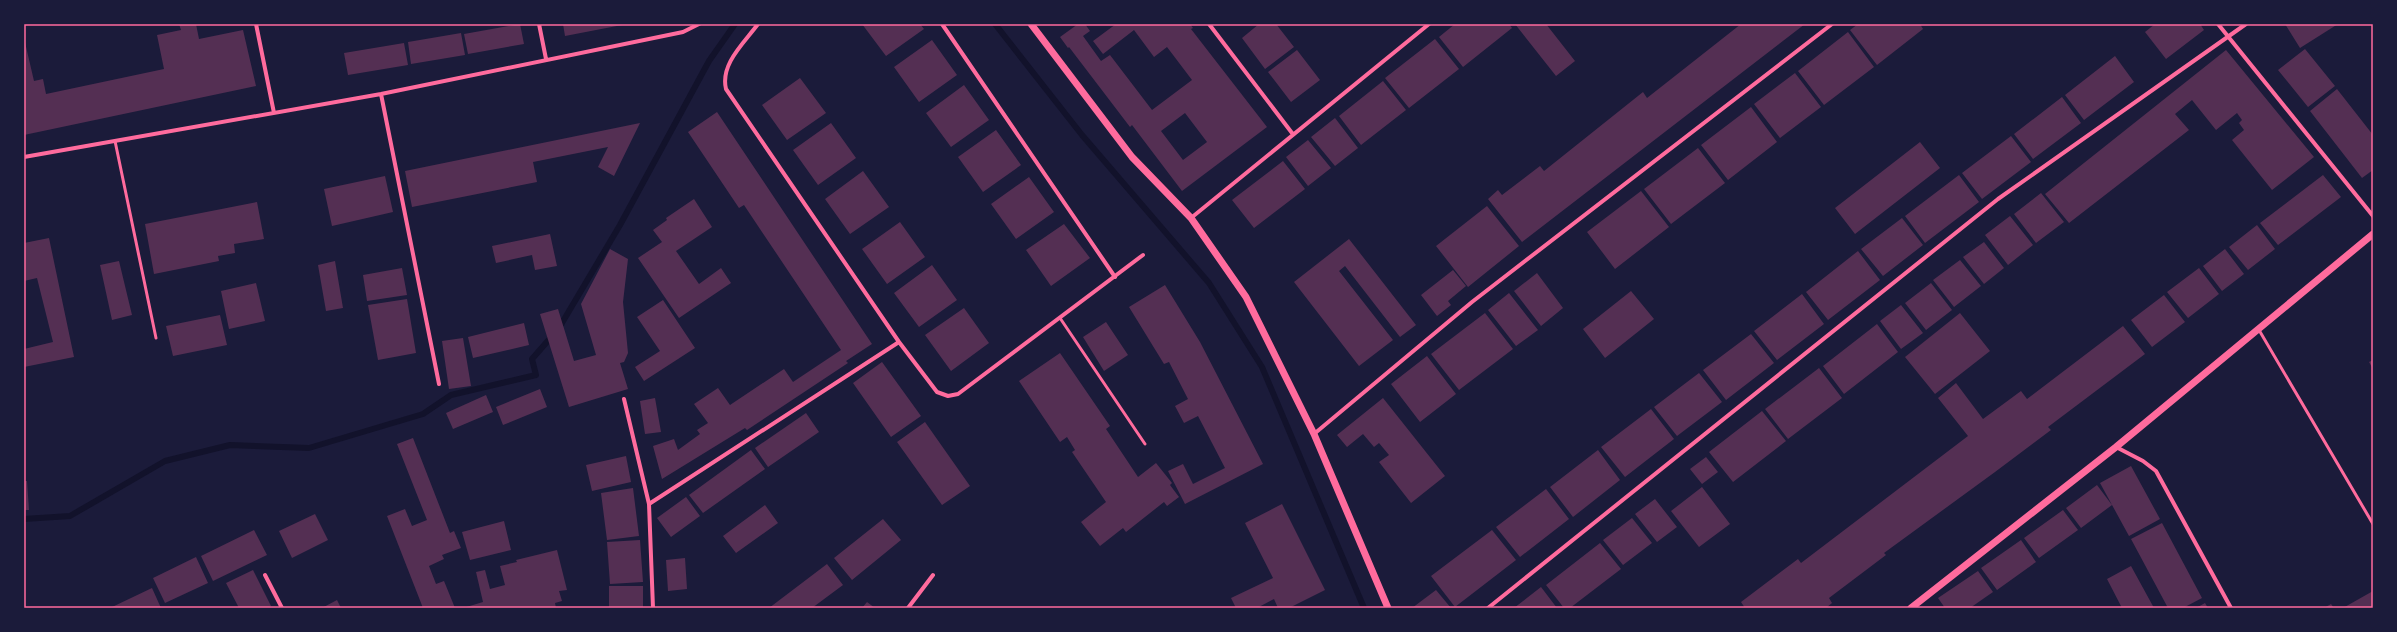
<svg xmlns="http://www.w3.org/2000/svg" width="2397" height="632" viewBox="0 0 2397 632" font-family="Manrope,sans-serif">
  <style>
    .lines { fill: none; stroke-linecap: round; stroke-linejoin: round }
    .stream { stroke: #12122b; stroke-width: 6 }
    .building { fill: #542f53; fill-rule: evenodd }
    .service { stroke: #ff6b9d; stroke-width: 3 }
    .minor { stroke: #ff6b9d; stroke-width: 4 }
    .tertiary { stroke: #ff6b9d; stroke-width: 7 }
    .neatline { fill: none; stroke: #ff6b9d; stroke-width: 1.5 }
  </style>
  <rect width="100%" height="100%" fill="#1b1b3a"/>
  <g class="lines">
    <path class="stream" d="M995 24 1082 135 1209 283 1262 367 1364 608
      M559 328 620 225 709 61 735 24
      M24 519 70 516 165 461 230 445 309 448 423 414 451 395 536 375 532 359 553 335"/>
  </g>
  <path class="building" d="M179 24H196L199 39 243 30 256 86 24 135V38L34 81 43 79 46 94 164 69 157 35 181 30Z
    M520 24 524 44 468 54 464 34Z
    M563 24H622V25L565 36Z
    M862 24H920L924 29 886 56Z
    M1078 24H1085L1090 31 1083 36 1101 61 1110 55 1152 110 1192 80 1167 47 1154 57 1134 30 1103 54 1093 41 1116 24H1190L1193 28 1191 29 1267 127 1182 191 1132 125 1130 127 1069 47 1068 48 1060 37ZM1185 113 1207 142 1183 160 1161 131Z
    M1259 24H1276L1294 47 1265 69 1242 38Z
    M1455 24H1509L1512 28 1463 67 1439 37Z
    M1515 24H1546L1575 61 1556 76Z
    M1741 24H1805L1522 242 1488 199 1498 190 1502 195 1540 166 1544 171 1643 92 1647 98Z
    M1858 24H1920L1923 29 1877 65 1850 30Z
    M2155 24H2200L2204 30 2166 59 2145 32Z
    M2285 24H2338L2300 48Z
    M1848 32 1874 67 1824 105 1798 71Z
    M461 33 465 55 411 64 408 42Z
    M1435 39 1459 69 1409 108 1385 78Z
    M932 40 957 75 919 102 894 67Z
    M404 43 408 65 348 75 344 53Z
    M2305 49 2335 86 2308 107 2278 70Z
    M1297 50 1320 80 1291 102 1268 72Z
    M2226 50 2314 157 2272 190 2232 140 2244 130 2239 123 2242 120 2237 113 2216 130 2192 100 2175 114 2189 130 2069 223 2045 194Z
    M2115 56 2134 82 2084 120 2065 95Z
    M1795 73 1821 107 1780 138 1754 104Z
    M800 78 826 113 787 140 762 105Z
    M1383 81 1406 110 1361 145 1339 116Z
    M964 85 989 120 951 147 926 113Z
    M2337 89 2373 135V170L2362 178 2310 111Z
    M2062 97 2081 123 2033 159 2014 134Z
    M1751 107 1777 142 1728 180 1701 145Z
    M717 112 872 344 846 361 848 363 747 430 745 428 662 479 653 446 674 439 678 450 700 434 697 430 708 423 694 404 718 388 730 405 784 369 793 382 841 350 744 205 739 208 688 132Z
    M1335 118 1358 148 1335 166 1311 137Z
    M640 123 614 176 598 167 608 147 533 162 537 182 412 207 405 171Z
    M831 123 856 158 818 185 793 150Z
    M996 130 1021 165 983 192 958 157Z
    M2011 136 2031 162 1982 199 1962 173Z
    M1308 140 1331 168 1308 186 1286 157Z
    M1920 142 1940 168 1855 234 1835 208Z
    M1698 148 1725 183 1671 224 1644 189Z
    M1283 161 1305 189 1254 228 1232 200Z
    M863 171 889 207 850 234 825 199Z
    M1959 175 1979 202 1925 243 1905 216Z
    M2323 175 2341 197 2278 245 2260 223Z
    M385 176 393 212 332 226 324 189Z
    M1029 177 1054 212 1016 239 991 204Z
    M1641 191 1669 227 1615 269 1587 232Z
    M2041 193 2064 222 2036 243 2014 214Z
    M694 199 712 227 676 251 699 284 721 268 731 283 679 318 638 258 662 242 653 230 667 220 666 218Z
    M257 202 264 239 234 244 235 253 218 256 219 261 154 274 145 224Z
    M1487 206 1519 246 1468 287 1436 246Z
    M2010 216 2033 245 2008 265 1985 235Z
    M1902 218 1923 245 1883 276 1861 249Z
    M900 222 925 257 887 284 862 249Z
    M1064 224 1090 258 1051 286 1026 250Z
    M2257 225 2275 249 2248 270 2229 247Z
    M550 234 557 266 535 270 532 255 496 263 492 246Z
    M49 238 74 357 24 367V349L53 342 37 278 24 281V243Z
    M1349 239 1416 325 1400 337 1345 266 1339 271 1393 340 1359 366 1294 282Z
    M1984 242 2004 268 1984 284 1963 257Z
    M610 249 628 259 623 302 628 353 624 362 620 363 628 389 569 407 540 314 558 309 574 361 596 355 581 304Z
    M2225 249 2244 274 2222 291 2203 266Z
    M1858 251 1880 280 1828 320 1806 292Z
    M1960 260 1981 286 1954 307 1933 280Z
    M119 261 132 315 112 320 100 265Z
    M335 261 343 308 326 311 318 265Z
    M932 265 957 300 919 327 894 293Z
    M402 268 407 295 367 301 363 275Z
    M2199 268 2219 294 2188 318 2167 292Z
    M1453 270 1466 286 1448 301 1451 305 1437 316 1421 295Z
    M1537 273 1563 308 1541 326 1514 291Z
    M256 283 265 321 229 329 221 291Z
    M1931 283 1952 310 1926 330 1905 303Z
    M1165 285 1200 342 1263 464 1185 504 1168 471 1183 464 1193 484 1225 468 1198 416 1184 423 1175 406 1188 399 1169 362 1164 364 1129 307Z
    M1631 291 1654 319 1605 358 1583 329Z
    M1509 293 1538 330 1516 346 1488 310Z
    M1802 294 1824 324 1777 360 1754 331Z
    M2164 295 2185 322 2152 347 2131 320Z
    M407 299 416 353 378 360 368 305Z
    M663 300 695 348 644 381 635 367 660 351 637 317Z
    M1901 305 1923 333 1901 349 1880 321Z
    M964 308 989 343 951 371 925 335Z
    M1485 313 1513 349 1459 390 1431 354Z
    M1960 313 1990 351 1935 394 1905 357Z
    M220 315 227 345 173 356 166 326Z
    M1106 322 1128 355 1104 371 1083 337Z
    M524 323 529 345 473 358 468 337Z
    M1877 324 1898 352 1844 394 1823 366Z
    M2123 326 2145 354 2048 427 2051 430 1995 472 1884 553 1886 555 1829 598 1832 603 1826 608H1745L1741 602 1798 559 1801 563 1968 436 1938 398 1956 383 1983 419 2021 391 2027 399Z
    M1751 334 1774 363 1726 400 1703 370Z
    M463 338 471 386 449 389 442 341Z
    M1060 353 1110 426 1106 429 1138 477 1156 463 1172 483 1170 485 1179 497 1167 506 1164 502 1126 532 1123 528 1100 546 1081 522 1106 502 1072 452 1075 450 1067 437 1060 442 1019 381Z
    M1427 356 1456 394 1420 422 1391 384Z
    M2373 360V369L2369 362Z
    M882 362 921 416 891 437 853 383Z
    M1819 368 1842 398 1788 439 1765 409Z
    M1699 373 1722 402 1677 436 1654 407Z
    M540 389 547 407 503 425 496 407Z
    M486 395 493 412 453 429 446 413Z
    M655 398 661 432 645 434 640 401Z
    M1383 398 1445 476 1411 503 1379 462 1389 455 1379 443 1374 447 1363 434 1347 447 1337 435Z
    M1651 409 1674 439 1625 477 1601 447Z
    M1762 411 1786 441 1733 482 1709 452Z
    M806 413 819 432 768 467 755 448Z
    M925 422 970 486 942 505 897 442Z
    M413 438 450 533 454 531 461 548 442 555 444 559 429 566 436 584 444 581 455 608H423L387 516 405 509 412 526 427 520 397 444Z
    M751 450 765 469 703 513 689 495Z
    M1598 450 1620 480 1573 517 1550 487Z
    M626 456 631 482 592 491 586 465Z
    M1706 457 1718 472 1702 484 1690 469Z
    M2131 466 2160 519 2129 536 2100 483Z
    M24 481H27L29 510H24Z
    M2097 485 2112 505 2081 528 2066 508Z
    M1702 487 1730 524 1699 547 1671 511Z
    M633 488 639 536 607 540 601 493Z
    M1546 489 1569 519 1520 557 1496 527Z
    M686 497 700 516 671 537 657 518Z
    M1655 499 1677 527 1657 542 1635 514Z
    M1282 504 1325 590 1289 608H1278L1274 599 1257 608H1236L1231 598 1273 578 1245 523Z
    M765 505 778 523 736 553 723 536Z
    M2063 510 2078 530 2039 558 2024 538Z
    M315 514 328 540 292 558 279 531Z
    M1632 518 1652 543 1623 565 1603 540Z
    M883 519 901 540 852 580 834 558Z
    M504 521 511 550 470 560 462 532Z
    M2162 523 2202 598 2183 608H2168L2131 539Z
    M254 530 267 555 213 581 201 556Z
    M1492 530 1516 560 1455 607 1431 576Z
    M640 540 643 582 610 584 607 542Z
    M2021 540 2036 562 1997 590 1981 568Z
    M1600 543 1621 569 1570 608H1564L1546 585Z
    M557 550 567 590 559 591 562 601 555 603 556 608H463L483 602 476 572 485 570 490 589 505 585 500 566 517 562 516 560Z
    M196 557 208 583 165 603 153 578Z
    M685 558 687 589 668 591 666 560Z
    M827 564 843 585 812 608H769Z
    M2131 566 2154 608H2122L2107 579Z
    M253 570 271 606 267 608H239L226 583Z
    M1978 571 1993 592 1970 608H1945L1938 598Z
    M609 586H643V608H609Z
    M1541 587 1557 608H1514Z
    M152 588 161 608H110Z
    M1436 590 1451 608H1412Z
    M2373 591V608H2343Z
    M337 600 341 608H322Z
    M867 602 875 608H862Z
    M2205 603 2208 608H2196Z
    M2331 604 2334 608H2324Z"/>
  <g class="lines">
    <path class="service" d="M115 141 156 338
      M1060 318 1145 444
      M2259 330 2373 524"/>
    <path class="minor" d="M256 24 274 113
      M539 24 546 59
      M758 24C744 43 720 64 726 89L899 342 937 392 948 396 958 394 1143 255
      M942 24 1115 277
      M1209 24 1292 133
      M2218 24 2373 216
      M381 94 439 384
      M24 157 381 94 683 32 699 24
      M1191 218 1429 24
      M624 399 649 504
      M1314 434 1472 302 1832 24
      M2116 447 2143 461 2156 471 2231 608
      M265 575 282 608
      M653 608 649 504 899 342
      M908 608 933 575
      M1488 608 1998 199 2246 24"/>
    <path class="tertiary" d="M1031 24 1132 157 1191 218 1246 297 1314 434 1388 608
      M1911 608 2116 447 2373 234"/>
  </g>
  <rect width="2397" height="632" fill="none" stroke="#1b1b3a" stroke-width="50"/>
  <rect x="25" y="25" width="2347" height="582" class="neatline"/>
</svg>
